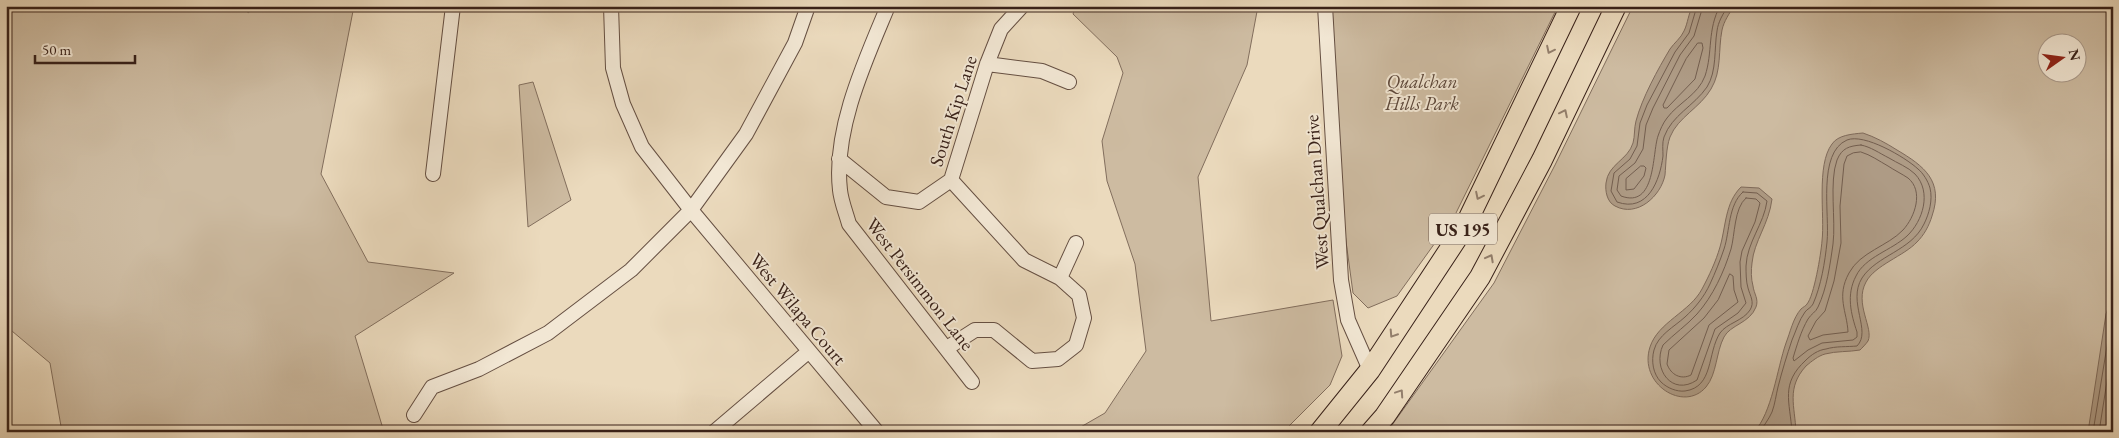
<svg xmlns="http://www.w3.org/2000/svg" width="2119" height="438" viewBox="0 0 2119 438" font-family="'EB Garamond',serif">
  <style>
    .green { fill: #cdbba1; stroke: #826e5d; fill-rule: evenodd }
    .water { fill: #ae9b85; stroke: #7f6a5a }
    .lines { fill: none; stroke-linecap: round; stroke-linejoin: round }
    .shore { stroke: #735e4f; stroke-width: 1 }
    .minor-casing { stroke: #654f42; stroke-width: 16 }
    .highway-casing { stroke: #382119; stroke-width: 22 }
    .minor { stroke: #f2e7d4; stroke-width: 14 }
    .highway { stroke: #ebdabd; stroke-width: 20 }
    .oneway { stroke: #927e6b }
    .labels { text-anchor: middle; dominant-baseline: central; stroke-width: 4; stroke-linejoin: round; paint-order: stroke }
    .shield { fill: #f2e7d4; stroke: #705c51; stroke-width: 1 }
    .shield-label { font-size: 18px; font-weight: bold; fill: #382119 }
    .park-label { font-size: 19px; font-style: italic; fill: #5d483b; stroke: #f2e7d4 }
    .street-label { font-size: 19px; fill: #382119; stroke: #f2e7d4 }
  </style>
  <rect width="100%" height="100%" fill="#ebdabd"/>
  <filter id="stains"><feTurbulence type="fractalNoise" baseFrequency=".004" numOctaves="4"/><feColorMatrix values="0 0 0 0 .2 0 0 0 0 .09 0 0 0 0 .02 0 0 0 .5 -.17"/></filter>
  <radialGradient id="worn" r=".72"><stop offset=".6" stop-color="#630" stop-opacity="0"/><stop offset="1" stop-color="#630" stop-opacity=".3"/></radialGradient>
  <path class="green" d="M6 6H246L248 13 256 6H354L321 174 368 262 454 273 355 336 384 432H62L50 363 6 326Z
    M1076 6H1258L1247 65 1198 177 1211 321 1333 300 1342 356 1330 385 1283 432H1072L1105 413 1146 351 1135 264 1107 181 1102 141 1123 73 1117 57 1073 14Z
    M1332 6H1558L1455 215 1397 296 1368 308 1353 293 1343 219Z
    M1633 6H2113V432H1387L1494 283 1555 165ZM2046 42H2076V72H2046Z
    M533 82 571 200 528 227 519 85Z"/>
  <path class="water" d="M1693 6H1734C1729 14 1724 21 1722 30 1718 50 1722 71 1711 89 1700 108 1678 117 1670 137 1666 148 1666 164 1665 175 1661 196 1637 218 1615 206 1607 202 1605 191 1606 183 1608 164 1628 160 1633 143 1635 136 1634 128 1636 121 1642 98 1658 69 1670 49 1674 43 1681 38 1684 31 1688 23 1688 14 1693 6Z
    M1863 133C1875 137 1886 143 1897 150 1924 166 1944 181 1932 216 1929 226 1924 235 1917 242 1904 256 1875 265 1866 282 1854 304 1874 328 1868 341 1866 344 1862 348 1860 350 1849 352 1836 351 1825 354 1818 356 1812 361 1806 366 1786 388 1795 406 1796 432H1754C1772 413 1777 369 1786 343 1790 333 1793 318 1801 309 1803 307 1806 306 1807 304 1814 296 1821 254 1822 241 1825 216 1816 165 1832 144 1838 135 1852 134 1863 133Z
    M1741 187 1759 188 1772 199C1769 224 1754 241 1752 263 1751 270 1751 279 1753 286 1754 294 1759 299 1756 307 1750 323 1730 325 1724 337 1716 352 1717 374 1706 387 1684 413 1638 384 1650 347 1658 322 1690 312 1702 289 1709 276 1716 261 1720 247 1726 226 1725 203 1741 187Z
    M2113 293V432H2088L2106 314Z"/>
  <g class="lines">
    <path class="shore" d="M1697 6 1689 33 1675 52 1647 105 1640 123 1637 146 1630 159 1614 173 1611 191 1617 202C1648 213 1660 180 1663 156 1663 150 1662 143 1664 137 1672 115 1694 106 1707 87 1717 71 1714 49 1717 31 1718 22 1723 14 1728 6
      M1703 6 1694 36 1680 55 1653 108 1646 125 1643 149 1635 163 1619 176 1617 190 1621 196C1656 209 1652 154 1658 136 1660 130 1663 123 1667 118 1678 103 1698 95 1705 76 1713 52 1707 30 1720 6
      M1698 43H1702L1703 48 1695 79 1667 108H1664L1663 105 1686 59Z
      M1861 145C1871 147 1879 153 1889 158 1897 163 1908 167 1915 174 1932 192 1923 221 1907 236 1892 250 1865 257 1856 276 1846 295 1851 314 1857 332V337L1853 340 1822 343 1808 350 1794 361 1793 358C1797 345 1801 331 1808 319 1811 314 1816 312 1818 307 1827 288 1830 265 1833 244 1836 220 1829 182 1837 160 1842 148 1849 146 1861 145Z
      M1861 152C1871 155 1879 161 1888 166 1894 170 1902 174 1908 178 1924 191 1915 217 1903 230 1888 246 1860 252 1849 273 1836 297 1847 311 1848 332L1823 335 1810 340 1808 336 1816 321 1825 311 1834 281 1841 243 1840 206 1844 164 1847 156 1853 153Z
      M1641 166H1644L1646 168 1644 176 1634 189 1626 190V179Z
      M1743 192 1757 193 1767 201C1764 224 1747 242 1746 266 1746 272 1746 282 1748 288 1750 296 1755 302 1750 310 1743 321 1727 323 1720 333 1707 353 1714 387 1685 391 1677 392 1667 388 1661 382 1653 374 1651 361 1654 350 1658 335 1674 327 1685 317 1695 308 1704 297 1710 284 1715 273 1720 261 1724 249 1730 231 1728 205 1743 192Z
      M1746 198 1756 199 1760 203 1755 222 1742 251 1740 262 1741 287 1746 303 1738 313 1715 329 1697 380C1672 397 1652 369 1663 345 1674 334 1687 325 1697 314 1713 296 1724 272 1731 249 1735 235 1734 208 1746 198Z
      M1730 274 1733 276 1734 290 1738 302 1709 325 1691 375C1681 380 1671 375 1667 364L1669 350 1704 318 1718 300Z
      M1760 432C1764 425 1769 419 1772 412 1775 404 1776 395 1778 387 1782 371 1787 355 1792 340 1796 331 1799 320 1805 312 1807 309 1811 308 1813 304 1821 286 1825 262 1827 242 1830 215 1817 153 1847 140 1864 133 1905 157 1918 169 1923 173 1928 181 1930 188 1933 200 1929 214 1924 224 1911 251 1877 255 1862 278 1847 302 1872 331 1857 346 1847 347 1836 346 1826 349 1818 350 1811 355 1806 360 1780 384 1790 401 1792 432
      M2093 432 2113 309
      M2099 432 2113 343"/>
    <g class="minor-casing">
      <path id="minor" d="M611 6 613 68 623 104 642 147 691 210 877 432
        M888 6C865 61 833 130 840 190 841 201 846 213 849 224L972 382
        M1325 6 1341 280 1348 320 1370 370
        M987 64 1042 71 1069 82
        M839 159 886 197 919 202 951 180 987 64 1001 29 1022 6
        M433 174 453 6
        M1060 278 1076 243
        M947 348 975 330H994L1032 361 1058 359 1076 345 1084 318 1079 295 1060 278 1024 260 951 180
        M414 415 432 387 479 369 548 333 631 270 691 210 746 134 795 43 808 6
        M714 432 808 352"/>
    </g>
    <g class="highway-casing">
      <path id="highway" d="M1320 432 1370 370 1465 226 1571 6
        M1371 432 1385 416 1480 277 1542 160 1616 6"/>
    </g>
    <use href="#minor" class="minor"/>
    <use href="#highway" class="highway"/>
  </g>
  <defs><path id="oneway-chevron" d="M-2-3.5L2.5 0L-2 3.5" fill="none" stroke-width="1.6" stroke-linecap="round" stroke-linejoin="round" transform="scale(1.25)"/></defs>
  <g class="oneway">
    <use href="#oneway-chevron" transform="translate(1550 50) rotate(116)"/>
    <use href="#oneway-chevron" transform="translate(1564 113) rotate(-64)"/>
    <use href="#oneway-chevron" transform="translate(1479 196) rotate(116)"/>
    <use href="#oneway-chevron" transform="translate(1490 258) rotate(-62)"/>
    <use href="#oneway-chevron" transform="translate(1393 334) rotate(123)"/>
    <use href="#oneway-chevron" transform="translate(1400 393) rotate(-56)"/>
  </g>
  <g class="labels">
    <rect class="shield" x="1429" y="213.5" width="68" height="31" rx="4"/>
    <g class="shield-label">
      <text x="1463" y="229">US 195</text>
    </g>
    <g class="park-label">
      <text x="1422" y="81">Qualchan<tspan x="1422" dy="22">Hills Park</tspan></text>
    </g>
    <g class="street-label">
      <text transform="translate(953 111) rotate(-72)">South Kip Lane</text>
      <text transform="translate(1317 192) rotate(-94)">West Qualchan Drive</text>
      <text transform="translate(920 284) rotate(52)">West Persimmon Lane</text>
      <text transform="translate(798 309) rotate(50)">West Wilapa Court</text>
    </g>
  </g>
  <rect width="2119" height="438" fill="none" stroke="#ebdabd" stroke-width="25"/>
  <rect x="8" y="8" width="2104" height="423" fill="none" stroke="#382119" stroke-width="2.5"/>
  <rect x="12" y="12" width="2094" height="413" fill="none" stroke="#382119"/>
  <g transform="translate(2062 58) rotate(76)"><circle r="24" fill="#f2e7d4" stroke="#a89889"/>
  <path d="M0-4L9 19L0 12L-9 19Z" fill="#8f2418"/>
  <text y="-8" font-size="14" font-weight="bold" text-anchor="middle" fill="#382119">N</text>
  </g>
  <path d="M35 55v8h100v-8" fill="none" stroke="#382119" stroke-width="2.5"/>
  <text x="42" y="55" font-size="15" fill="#382119" stroke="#f2e7d4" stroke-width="4" paint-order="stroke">50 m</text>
  <rect width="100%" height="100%" filter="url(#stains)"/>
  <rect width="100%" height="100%" fill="url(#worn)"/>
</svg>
